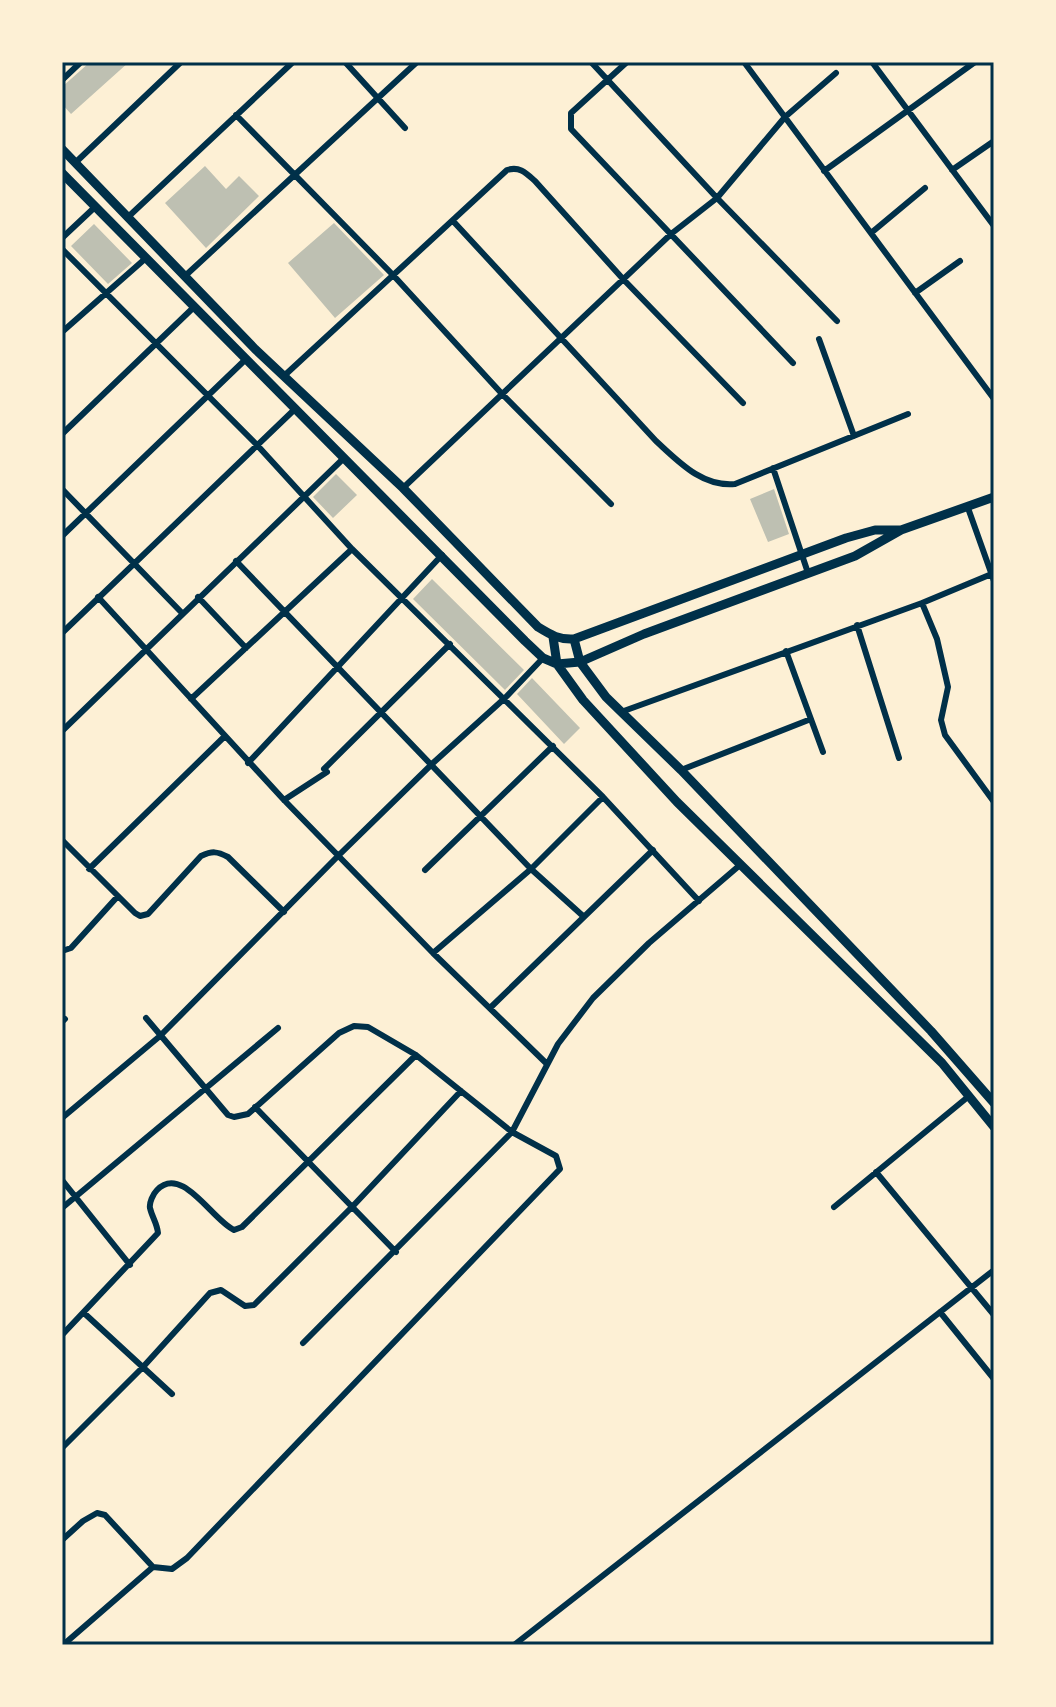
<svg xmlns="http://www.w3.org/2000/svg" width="1056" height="1707" viewBox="0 0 1056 1707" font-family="'Work Sans',sans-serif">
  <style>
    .building { fill: #bec0b2 }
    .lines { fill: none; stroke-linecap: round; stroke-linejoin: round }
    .minor { stroke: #003049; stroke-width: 6 }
    .primary { stroke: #003049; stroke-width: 9 }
    .neatline { fill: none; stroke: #003049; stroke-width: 3 }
  </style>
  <rect width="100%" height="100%" fill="#fdf0d5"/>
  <path class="building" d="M90 62H129L71 114 62 104V87Z
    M205 166 226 189 239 176 259 196 206 248 165 203Z
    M334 223 384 275 335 318 288 263Z
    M94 224 132 263 108 284 71 246Z
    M336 474 357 495 333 518 313 497Z
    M774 489 789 534 768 542 750 499Z
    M432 579 524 670 505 690 413 599Z
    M532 678 580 728 564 744 517 694Z"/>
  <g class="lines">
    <path class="minor" d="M345 62 405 128
      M591 62 717 198 837 321
      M627 62 571 113V129L793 363
      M744 62 994 399
      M872 62 994 226
      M62 80 81 62
      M236 115 393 275 503 395 611 504
      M75 163 181 62
      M952 170 994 141
      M824 171 975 62
      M127 218 293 62
      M453 221 656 441C679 462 702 487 735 484L908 414
      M871 233 925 188
      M62 238 95 207
      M62 249 257 445 352 549 603 797 699 901
      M185 276 417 62
      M915 293 960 261
      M62 332 146 258
      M819 339 854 436
      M285 375 507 170C520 166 526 173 535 181L623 279 743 403
      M62 434 194 307
      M773 468 808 573
      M403 488 671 234 717 198 785 117 836 73
      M62 489 182 613
      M968 508 994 581
      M62 536 246 359
      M236 561 531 869 583 916
      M98 597 284 800 433 953 547 1064
      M198 597 246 648
      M922 603 937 639 948 687 941 720 945 735 994 802
      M857 625 899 758
      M62 633 295 409
      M786 651 823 752
      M191 699 352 549
      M621 712 922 603 994 573
      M62 731 344 458
      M248 763 442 555
      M324 769 450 644
      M681 770 811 719
      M284 800 327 772
      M62 840 135 913 140 916 148 914 201 856C212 851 217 851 228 857L284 912
      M89 869 224 737
      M425 870 553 746
      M62 951 71 948 118 896
      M433 953 531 869 603 797
      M490 1008 653 850
      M62 1022 65 1019
      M255 1107 396 1252
      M62 1118 160 1036 338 856 433 763 505 698 543 658
      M876 1172 994 1315
      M62 1180 130 1265
      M834 1207 969 1096
      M62 1208 278 1028
      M940 1312 994 1379
      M84 1313 172 1394
      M62 1335 158 1233C157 1223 152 1217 150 1208 149 1203 153 1194 157 1190 182 1164 212 1220 234 1230L242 1227 416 1055
      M303 1343 512 1132 558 1044 593 998 649 943 740 865
      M62 1448 143 1367 210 1293 221 1290 245 1306 254 1305 352 1207 461 1091
      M62 1540 83 1521 97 1513 105 1515 153 1567 172 1569 187 1558 560 1169 556 1156 512 1132 416 1055 368 1027 354 1026 339 1033 248 1114 234 1117 228 1115 146 1018
      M63 1645 153 1567
      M514 1645 994 1270"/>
    <path class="primary" d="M62 149 255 349 403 488 538 627C551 635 559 640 574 639L846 538 875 530H901
      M62 173 525 641 543 658 557 664 580 662 644 634 855 556 901 530 994 497
      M553 637 557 664 583 700 677 802 942 1063 994 1127
      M574 639 580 662 606 697 681 770 931 1031 994 1103"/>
  </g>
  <rect width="1056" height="1707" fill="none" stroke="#fdf0d5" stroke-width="128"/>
  <rect x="64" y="64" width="928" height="1579" class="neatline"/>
</svg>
